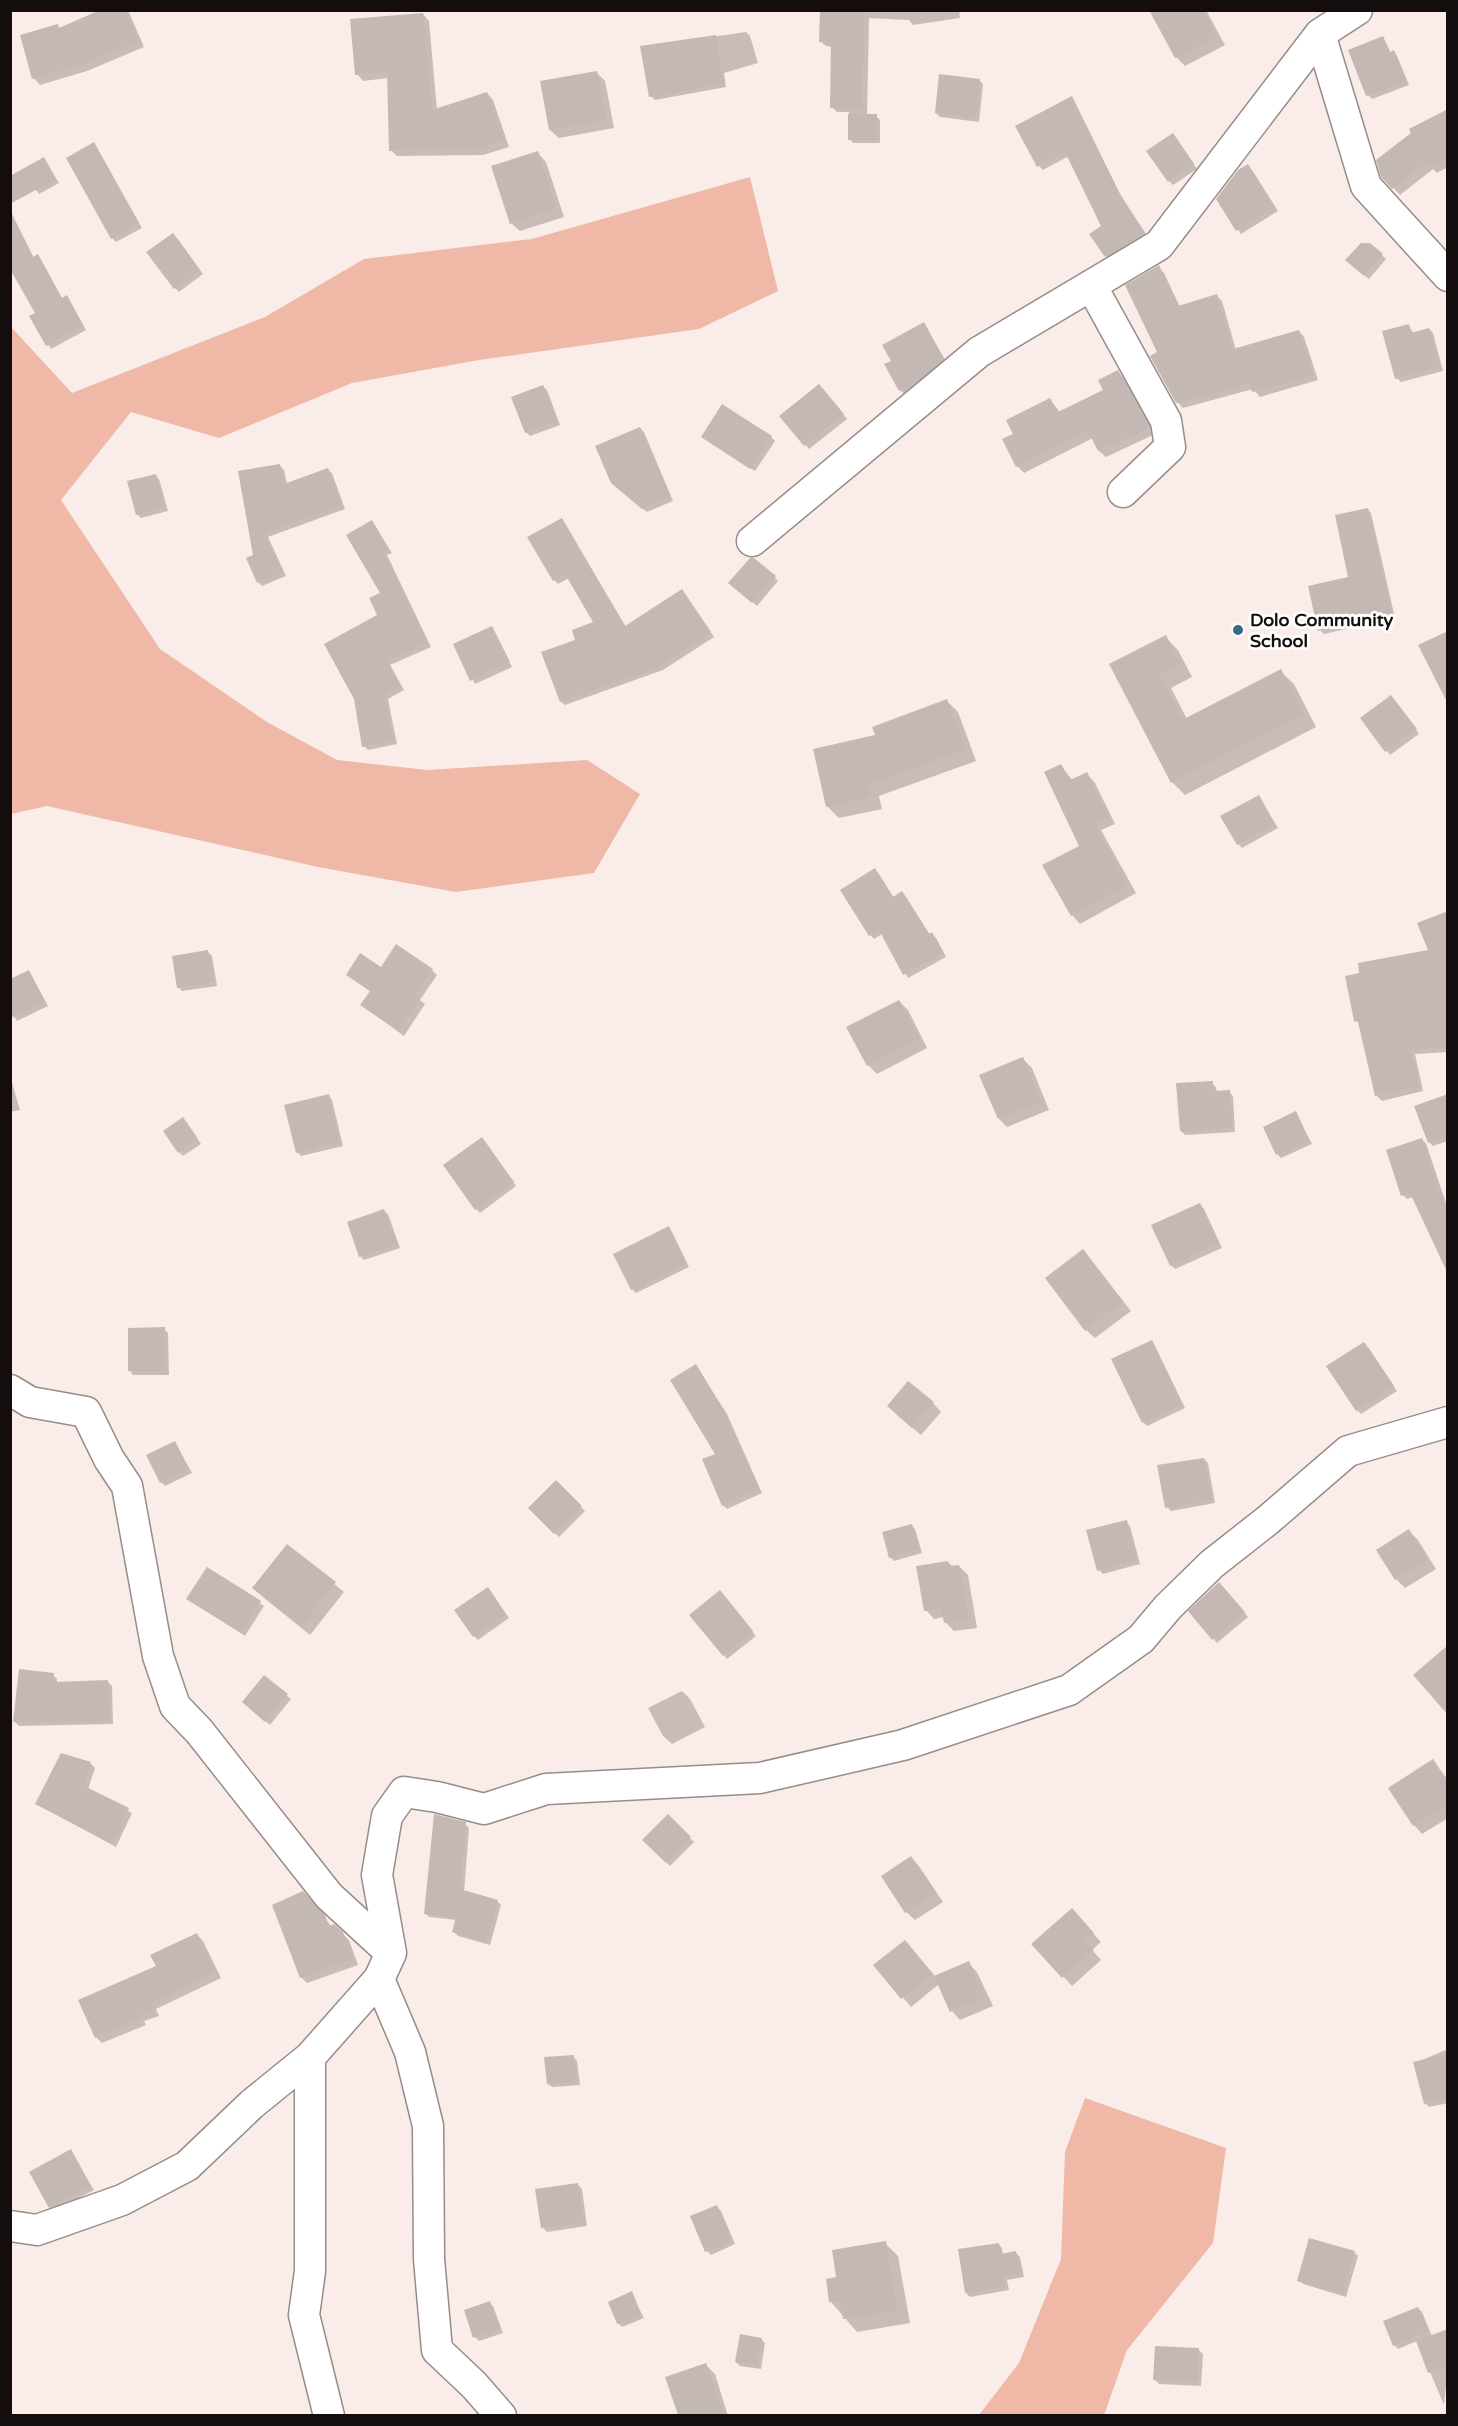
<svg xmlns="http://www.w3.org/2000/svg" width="1458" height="2426" viewBox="0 0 1458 2426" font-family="'Varela Round',sans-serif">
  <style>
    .green { fill: #efb8a7 }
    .shadow { fill: #0003 }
    .building { fill: #c4b8b4 }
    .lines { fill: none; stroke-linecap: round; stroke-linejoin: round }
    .minor-casing { stroke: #988c88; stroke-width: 33 }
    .minor { stroke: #fff; stroke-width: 30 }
    .poi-dot { fill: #326c85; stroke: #fffcfc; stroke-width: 2 }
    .labels { text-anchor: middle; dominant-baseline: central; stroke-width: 6; stroke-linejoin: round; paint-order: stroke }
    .poi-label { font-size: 18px; font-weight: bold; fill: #130e0d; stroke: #fffcfc; text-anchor: start }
  </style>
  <rect width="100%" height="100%" fill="#faece8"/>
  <path class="green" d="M750 177 778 291 699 329 479 360 352 383 219 438 131 412 61 500 160 649 267 722 337 760 427 770 587 760 640 794 594 873 456 892 318 867 47 806 11 814V327L72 393 265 317 364 259 532 239Z
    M1085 2098 1226 2148 1213 2243 1127 2350 1104 2415H979L1019 2363 1061 2259 1065 2152Z"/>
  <path class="shadow" d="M104 10H128L144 47 87 71 40 85 34 78 57 25 61 29Z
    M821 10H959L960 18 913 25 909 20 869 18 867 115 876 116 880 120V143H853L850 139 849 112H837L832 107 833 47 826 46 820 41Z
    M1157 10H1206L1225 45 1185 66 1176 57Z
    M423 14 429 21 437 110 487 93 493 100 509 147 483 155 397 156 391 150 389 78 363 81 357 74Z
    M746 32 750 36 758 63 724 73 726 87 655 100 651 96 641 47Z
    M1382 38 1391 53 1394 52 1397 56 1409 85 1372 99 1368 95Z
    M596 72 605 81 614 128 559 138 550 130Z
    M979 80 983 84 979 122 940 117 936 113Z
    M1071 98 1123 200 1148 237 1110 260 1106 256 1103 227 1069 156 1043 170 1039 166Z
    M1448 113V167L1437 173 1433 169 1400 195 1383 177 1413 133Z
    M1173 134 1197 169 1173 185 1169 181Z
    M94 144 142 228 116 242 112 238Z
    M538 153 546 162 564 217 520 231 511 223Z
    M44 159 59 183 39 194 36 190Z
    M1252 170 1278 211 1241 234 1218 199Z
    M10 210 34 258 64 305 66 297 70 301 86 330 51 349 31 317 37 313 10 266Z
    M177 238 203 274 179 292 175 288Z
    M1370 244 1386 259 1369 279 1351 264Z
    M1158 267 1164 273 1180 307 1216 295 1222 301 1236 350 1299 331 1304 337 1318 380 1260 397 1253 389 1183 408 1177 402 1159 353Z
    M924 324 947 363 921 385 904 394 900 390 893 362Z
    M1409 326 1414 334 1429 329 1433 333 1443 371 1401 382 1397 378Z
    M1118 372 1125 379 1155 434 1106 457 1099 451 1093 438 1024 473 1017 466 1050 400 1060 412 1105 391Z
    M543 387 547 390 560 425 530 436 526 432Z
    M823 389 847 419 809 449 781 416Z
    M640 428 644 432 673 501 647 512 617 487Z
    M771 437 775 441 755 471 707 440Z
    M280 466 284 470 287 484 328 470 332 473 345 509 268 537 286 576 262 586 258 582 255 556Z
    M155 475 159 479 168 511 141 518 137 514Z
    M1367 509 1371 513 1395 618 1324 634 1320 630 1350 578Z
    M561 519 626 627 682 591 714 637 663 670 565 705 561 702 577 641 595 623 569 578 558 584 554 580Z
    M372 522 392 553 387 555 431 647 390 665 404 690 388 699 397 744 368 750 364 746 382 594Z
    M774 577 778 581 757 606 734 586Z
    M492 628 512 667 475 684 455 645Z
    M1165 637 1178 650 1192 677 1171 688 1187 719 1280 671 1294 684 1316 727 1185 795 1172 782 1111 665Z
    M947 701 958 712 976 761 879 796 882 809 839 818 828 807 815 750 877 736Z
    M1395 701 1419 734 1390 755 1362 718Z
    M1061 766 1073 781 1087 774 1095 783 1115 824 1101 830 1136 893 1080 924 1072 915 1080 846Z
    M1259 797 1278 828 1242 848 1238 844Z
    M879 874 894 898 902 893 906 897 930 935 936 938 946 957 908 978 882 934 874 939 870 935Z
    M1448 913V1052L1415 1054 1423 1091 1382 1101 1377 1096 1358 1017 1430 951Z
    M208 952 212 956 217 986 182 991 178 987Z
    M381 969 432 970 437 975 420 1000 425 1004 404 1036 362 1005 371 992 348 975Z
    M29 971 48 1006 17 1021 10 1011Z
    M899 1001 908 1010 927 1048 877 1074 868 1065Z
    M1023 1059 1032 1068 1049 1110 1007 1127 999 1119Z
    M10 1076 20 1110 10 1112Z
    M1212 1083 1216 1087 1217 1093 1229 1092 1233 1096 1235 1132 1185 1135 1181 1131Z
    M1448 1095V1141L1433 1146 1429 1142Z
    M329 1096 332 1100 343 1146 301 1156 297 1152Z
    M1296 1113 1312 1144 1281 1158 1277 1154Z
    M187 1123 201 1144 183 1156 179 1152Z
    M1422 1140 1426 1143 1448 1209V1270L1413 1197 1407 1199 1403 1195Z
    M485 1143 516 1186 480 1213 476 1209Z
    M1200 1205 1204 1209 1222 1248 1175 1269 1171 1265Z
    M384 1211 388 1214 400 1248 364 1260 360 1256Z
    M668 1228 689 1267 636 1293 632 1289Z
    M1083 1251 1131 1311 1095 1338 1086 1330Z
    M164 1329 168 1333 169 1375H133L130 1371Z
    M1151 1342 1155 1346 1185 1408 1147 1426 1143 1422Z
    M1368 1347 1397 1391 1361 1414 1357 1410Z
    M696 1366 727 1414 762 1493 727 1509 723 1505 717 1454Z
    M933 1403 941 1412 921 1435 897 1415Z
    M175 1443 192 1473 165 1486 161 1482Z
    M1204 1459 1208 1463 1215 1503 1171 1511 1167 1507Z
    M556 1482 585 1511 559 1537 530 1508Z
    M1126 1522 1130 1526 1140 1564 1103 1574 1099 1570Z
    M911 1525 915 1529 922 1553 894 1561 890 1557Z
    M1409 1531 1418 1540 1436 1569 1405 1588 1396 1579Z
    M288 1546 344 1592 310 1635 263 1597Z
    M948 1562 953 1567 959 1566 968 1575 977 1628 954 1631 946 1623 944 1617 934 1619 926 1610Z
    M207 1569 264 1606 245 1636 188 1599Z
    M1223 1588 1248 1617 1217 1643 1190 1611Z
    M491 1593 509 1618 478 1640 474 1636Z
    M723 1596 756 1636 727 1659 724 1655Z
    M53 1675 57 1679V1683L108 1682 112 1686 113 1724 19 1726 15 1722Z
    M265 1677 291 1699 270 1725 248 1706Z
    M682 1691 690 1699 705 1727 672 1744 663 1736 648 1708Z
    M61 1755 91 1764 95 1768 88 1789 132 1813 116 1847 37 1804Z
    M1433 1761 1448 1780V1818L1422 1834 1414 1825Z
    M668 1816 694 1842 670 1866 645 1840Z
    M465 1824 469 1828 464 1892 497 1901 501 1905 490 1945 458 1936 454 1932 457 1920 429 1917 425 1913Z
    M911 1858 919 1866 943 1902 915 1920 906 1912Z
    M309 1899 332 1927 334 1926 349 1940 358 1965 307 1983 301 1977Z
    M1080 1919 1101 1942 1092 1950 1101 1960 1072 1986 1033 1944Z
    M197 1935 203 1941 221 1978 156 2009 159 2016 144 2021 146 2025 102 2043 96 2037 158 1967Z
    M905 1942 936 1977 968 1963 977 1972 993 2006 960 2020 952 2011 939 1984 911 2007 876 1966Z
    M1448 2049V2103L1429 2107 1425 2103 1415 2063Z
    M573 2057 577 2061 580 2085 552 2087 548 2084Z
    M70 2151 94 2190 54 2211 50 2207Z
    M578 2185 582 2189 587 2226 547 2232 543 2228Z
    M717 2207 721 2211 735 2244 711 2255 707 2251Z
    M885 2243 898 2256 910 2323 857 2332 831 2302 838 2278Z
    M998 2244 1002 2248 1003 2255 1016 2253 1020 2257 1024 2277 1007 2280 1009 2290 970 2297 966 2293Z
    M1354 2252 1358 2256 1346 2297 1303 2284 1299 2280Z
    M631 2293 644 2318 622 2327 618 2323Z
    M489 2303 493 2306 503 2333 479 2341 475 2337Z
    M1418 2308 1422 2312 1432 2336 1448 2331V2367L1444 2405 1417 2341 1398 2349 1394 2345Z
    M761 2339 765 2343 761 2369 740 2366 736 2362Z
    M1199 2350 1203 2354 1201 2386 1159 2384 1155 2380Z
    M706 2365 715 2374 728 2416H679L666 2378Z"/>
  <path class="building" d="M100 10H126L138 41 80 65 32 79 20 35 58 24 59 28Z
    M820 10H864L862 108H830L831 42H819Z
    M1149 10H1203L1217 36 1175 58Z
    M423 13 432 110 487 92 504 140 477 149 389 151 387 72 355 75 350 19Z
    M716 35 723 84 649 97 640 46Z
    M1383 36 1390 52 1394 50 1407 81 1366 96 1348 50Z
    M597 71 606 120 549 130 540 81Z
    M939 74 980 79 976 118 935 113Z
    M1072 96 1120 194 1145 233 1105 257 1089 234 1101 226 1065 152 1037 167 1015 126Z
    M1448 109V157L1429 167 1427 162 1392 189 1381 177 1376 160 1411 133 1409 129Z
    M848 114H877V140H848Z
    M1173 133 1194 164 1168 182 1146 151Z
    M94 142 139 223 111 239 66 158Z
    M538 151 557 209 510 224 491 166Z
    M44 157 56 179 10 204V176Z
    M1248 164 1275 207 1236 231 1216 199 1238 170Z
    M10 211 33 257 38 254 62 298 67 295 83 326 46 346 29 316 35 313 10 269Z
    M173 233 200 270 174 289 146 252Z
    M1361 243H1370L1383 254 1364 276 1345 260Z
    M1159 265 1178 306 1217 294 1233 349 1299 330 1313 375 1252 392 1250 383 1176 403 1150 356 1157 352 1125 285Z
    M924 322 944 359 917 381 899 391 884 364 891 361 882 345Z
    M1409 324 1411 333 1429 328 1440 367 1395 379 1382 331Z
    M1118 370 1150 427 1098 451 1088 431 1016 467 1002 439 1013 434 1006 420 1050 398 1058 412 1103 390 1098 380Z
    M819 384 844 414 804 446 779 416Z
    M543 385 557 421 525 433 511 397Z
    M722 404 772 436 750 469 701 437Z
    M640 427 671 497 642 509 611 483 595 446Z
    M280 464 284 484 328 468 342 505 265 533 283 572 257 583 246 558 253 555 238 471Z
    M156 474 165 507 136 515 127 481Z
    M1368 508 1392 614 1318 631 1308 586 1348 577 1335 515Z
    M562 518 625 626 682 589 711 632 659 667 560 702 541 652 575 640 572 630 593 622 565 574 553 581 527 537Z
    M372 520 389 549 384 551 428 643 388 661 401 686 385 695 394 741 362 747 354 699 324 644 377 615 369 598 380 593 346 535Z
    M750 558H754L776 576 752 603 728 583Z
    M492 626 510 662 470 681 453 644Z
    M1448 631V704L1418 645Z
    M1166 635 1180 663 1159 674 1182 720 1281 669 1304 713 1171 783 1109 664Z
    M1391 695 1417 729 1385 752 1360 718Z
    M947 699 966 749 868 785 871 797 826 807 813 749 875 735 872 727Z
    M1061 764 1070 780 1087 772 1108 815 1093 822 1128 884 1071 916 1042 865 1079 846 1044 772Z
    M1259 795 1275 824 1237 845 1220 816Z
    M875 868 893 897 902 891 929 934 932 932 944 953 903 975 879 930 869 936 840 890Z
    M1448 911V1047L1411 1050 1419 1086 1375 1096 1358 1022 1354 1021 1345 976 1359 973 1358 963 1428 950 1417 923Z
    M396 944 433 969 415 994 420 998 398 1031 360 1005 370 991 346 975 360 953 381 967Z
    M208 950 214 982 177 988 172 956Z
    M29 970 45 1002 10 1018V979Z
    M899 1000 920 1039 867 1066 846 1027Z
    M1023 1057 1042 1102 998 1119 979 1075Z
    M1213 1081V1091L1230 1090 1232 1128 1180 1131 1176 1083Z
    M329 1094 340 1142 296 1153 284 1105Z
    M1448 1094V1136L1428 1143 1414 1106Z
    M1296 1111 1309 1140 1276 1155 1263 1127Z
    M183 1117 198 1139 178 1153 163 1131Z
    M482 1137 514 1182 475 1210 443 1165Z
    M1422 1138 1448 1214V1274L1410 1193 1401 1196 1386 1150Z
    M1200 1203 1219 1243 1170 1266 1151 1225Z
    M384 1209 397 1244 359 1257 347 1222Z
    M669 1226 687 1263 631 1290 613 1254Z
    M1083 1249 1123 1301 1085 1331 1045 1278Z
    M165 1327V1371H128V1328Z
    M1152 1340 1182 1404 1142 1423 1111 1359Z
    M1364 1342 1394 1386 1356 1411 1326 1366Z
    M696 1364 723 1409 759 1489 722 1506 702 1459 715 1454 670 1380Z
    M908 1381 934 1402 912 1428 887 1406Z
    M175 1441 189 1469 160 1483 146 1455Z
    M1204 1458 1212 1500 1165 1508 1157 1465Z
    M556 1480 582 1506 554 1534 528 1508Z
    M1127 1520 1137 1560 1097 1571 1086 1530Z
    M912 1524 919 1549 889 1558 882 1532Z
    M1409 1529 1428 1560 1395 1580 1376 1550Z
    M287 1544 336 1582 301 1627 252 1588Z
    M948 1561 949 1566 959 1565 969 1620 944 1623 941 1608 924 1611 916 1566Z
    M207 1567 261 1601 241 1633 186 1599Z
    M1219 1582 1245 1612 1212 1640 1188 1611Z
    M488 1587 506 1614 473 1637 454 1610Z
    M720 1590 753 1631 723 1656 689 1615Z
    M1448 1645V1715L1413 1675Z
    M19 1669 54 1673 53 1682 108 1680 110 1721 13 1722Z
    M264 1675 288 1694 265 1722 242 1702Z
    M61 1753 91 1762 84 1786 129 1808 112 1844 35 1804Z
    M1433 1759 1448 1782V1804L1413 1826 1388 1788Z
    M434 1814 466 1822 460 1889 498 1900 486 1942 452 1932 456 1917 424 1914Z
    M668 1814 691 1837 666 1863 642 1840Z
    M911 1856 936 1893 905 1913 881 1876Z
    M303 1891 325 1915 329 1926 334 1924 343 1932 353 1959 300 1978 272 1905Z
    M1072 1908 1094 1933 1084 1941 1094 1950 1062 1978 1031 1944Z
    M197 1933 216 1972 151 2003 154 2010 139 2015 141 2018 95 2038 78 2000 156 1966 150 1955Z
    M905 1940 933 1974 901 1999 873 1965Z
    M969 1961 985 1997 950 2012 934 1976Z
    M1448 2054V2098L1424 2104 1413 2062Z
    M574 2055 576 2082 547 2084 544 2057Z
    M71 2149 91 2186 49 2208 29 2172Z
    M578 2183 584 2222 541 2228 535 2189Z
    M717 2205 732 2240 705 2252 690 2216Z
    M1309 2238 1355 2251 1343 2294 1297 2281Z
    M886 2241 897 2311 843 2319 840 2301 829 2302 826 2279 836 2277 832 2250Z
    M999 2243 1001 2254 1016 2251 1020 2274 1004 2276 1005 2287 965 2293 958 2249Z
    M632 2291 641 2314 617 2324 608 2302Z
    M490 2301 500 2329 473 2338 464 2310Z
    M1418 2307 1429 2331 1393 2346 1383 2321Z
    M1448 2329V2366L1428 2373 1416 2341Z
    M740 2334 762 2338 757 2366 735 2362Z
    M1155 2346 1199 2348 1198 2382 1153 2380Z
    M706 2363 724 2415H678L665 2377Z"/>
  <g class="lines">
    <g class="minor-casing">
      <path id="minor" d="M1320 34 1366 186 1448 276
        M1092 287 1166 421 1170 447 1123 492
        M752 541 979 352 1159 245 1320 34 1357 10
        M10 1390 30 1402 86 1412 109 1459 127 1486 158 1656 175 1706 199 1731 329 1896 391 1953 379 1979 410 2052 428 2126 429 2259 437 2350 474 2385 501 2416
        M391 1953 377 1875 387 1816 404 1792 437 1797 484 1809 546 1789 760 1778 903 1745 1069 1690 1141 1639 1168 1607 1212 1564 1268 1520 1348 1451 1448 1422
        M10 2226 37 2230 122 2200 187 2166 252 2104 310 2057
        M329 2416 304 2315 310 2271V2057L379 1979"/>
    </g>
    <use href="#minor" class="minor"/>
  </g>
  <circle class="poi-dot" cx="1238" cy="630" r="6"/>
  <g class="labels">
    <g class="poi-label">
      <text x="1250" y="620">Dolo Community<tspan x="1250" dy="21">School</tspan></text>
    </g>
  </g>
  <rect width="1458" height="2426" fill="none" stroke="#130e0d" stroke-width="24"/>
</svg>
